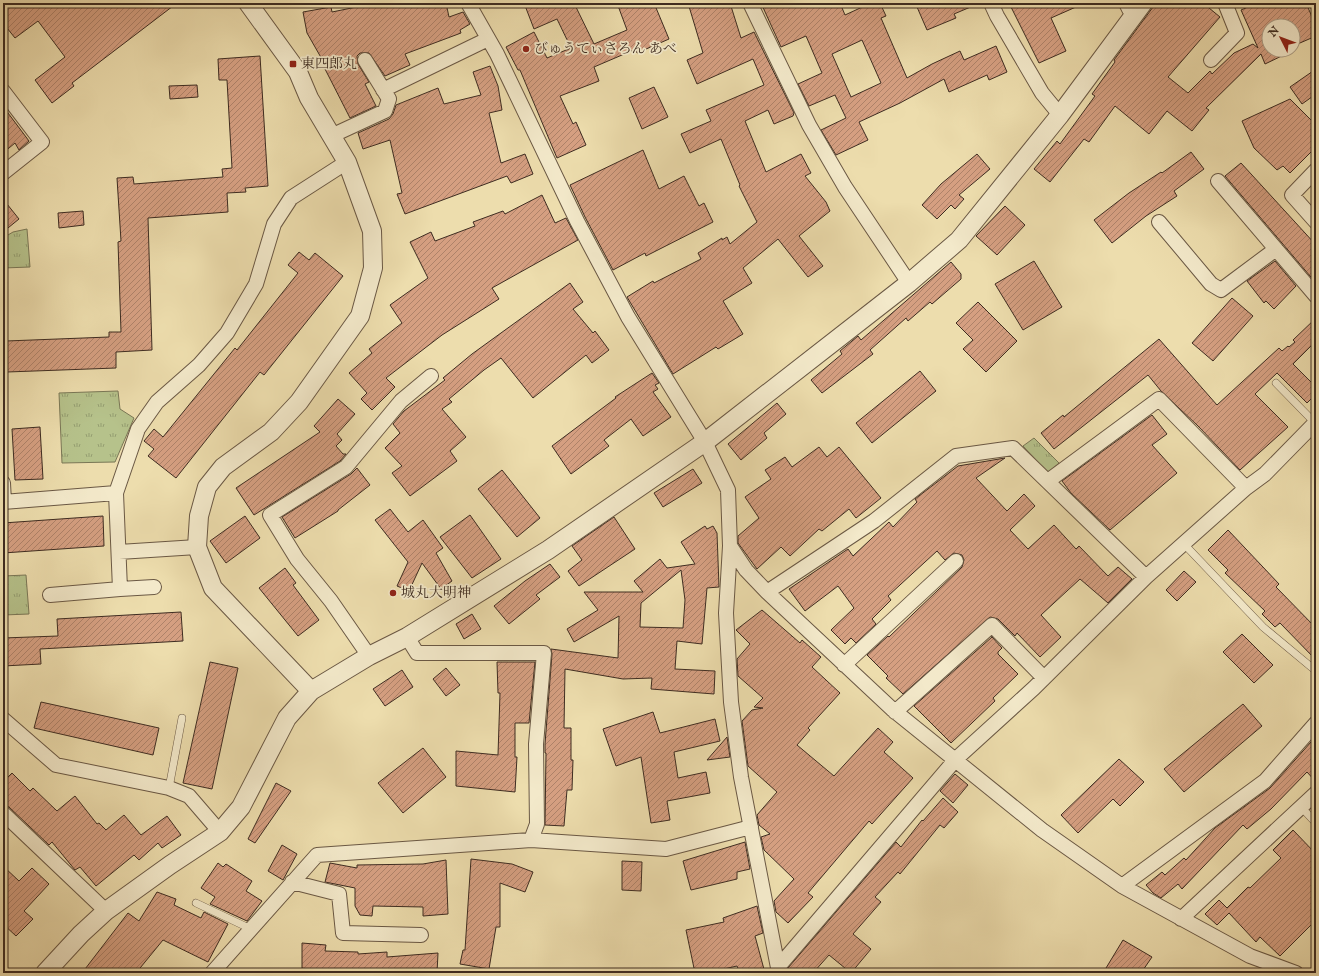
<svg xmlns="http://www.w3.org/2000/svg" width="1319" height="976" viewBox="0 0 1319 976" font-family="'IM FELL English','Noto Serif JP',serif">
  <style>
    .grass { fill: url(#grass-tufts); stroke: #7a7756 }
    .building { fill: url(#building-hatch); stroke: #3e2c21; fill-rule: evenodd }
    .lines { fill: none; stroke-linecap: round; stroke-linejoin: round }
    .service-casing { stroke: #6a5844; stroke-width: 8 }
    .minor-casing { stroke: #6a5844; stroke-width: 16 }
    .tertiary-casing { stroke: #6a5844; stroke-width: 20 }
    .service { stroke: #f3e9ca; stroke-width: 7 }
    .minor { stroke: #f3e9ca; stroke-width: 14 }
    .tertiary { stroke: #f3e9ca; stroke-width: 18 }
    .poi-dot { fill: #8f2418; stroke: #f3e9ca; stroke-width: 1.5 }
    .labels { text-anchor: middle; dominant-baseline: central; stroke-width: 3.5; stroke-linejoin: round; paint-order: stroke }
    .poi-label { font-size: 14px; fill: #3e2c21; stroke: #f3e9ca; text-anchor: start }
  </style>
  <defs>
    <pattern id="grass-tufts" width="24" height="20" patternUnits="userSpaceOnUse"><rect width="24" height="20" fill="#b6c28b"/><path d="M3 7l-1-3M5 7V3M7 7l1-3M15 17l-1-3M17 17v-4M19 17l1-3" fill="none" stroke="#959e71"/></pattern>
    <pattern id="building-hatch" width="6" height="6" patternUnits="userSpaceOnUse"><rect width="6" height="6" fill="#d59f81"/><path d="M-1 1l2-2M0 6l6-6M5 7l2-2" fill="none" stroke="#ae8269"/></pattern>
  </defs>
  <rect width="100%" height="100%" fill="#edddad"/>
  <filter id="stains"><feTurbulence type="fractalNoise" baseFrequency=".005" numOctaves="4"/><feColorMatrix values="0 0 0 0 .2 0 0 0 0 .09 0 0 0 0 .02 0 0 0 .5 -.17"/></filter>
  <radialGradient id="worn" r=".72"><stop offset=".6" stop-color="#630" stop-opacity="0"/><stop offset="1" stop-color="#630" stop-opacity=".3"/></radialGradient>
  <path class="grass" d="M27 229 30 267 3 268V238L13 232Z
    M118 391 120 409 134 418 115 462 62 463 59 393Z
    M1034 438 1059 463 1048 473 1023 446Z
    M26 575 29 614 3 615V576Z"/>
  <path class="building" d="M3 3H177L72 83 74 86 52 103 35 80 65 57 38 21 15 38 3 23Z
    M376 3H446L449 17 463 12 470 24 460 30 461 33 405 54 410 65 385 76 369 53H360L357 56 358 64 369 82 365 84 376 106 350 118 325 69 327 68 307 33 303 12 331 7 332 12Z
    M524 3H574L594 44 627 30 617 3H654L669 39 637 53 636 49 594 67 599 81 560 96 573 124 576 122 586 145 557 158 520 70H518L506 47 534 32 547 58 571 48 557 19 534 29Z
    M688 3H730L741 38 754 32 794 113 793 116 774 124 768 110 745 121 766 172 801 154 811 173 805 176 826 202 830 211 799 236 823 266 808 277 778 239 743 268 752 283 723 301 743 334 718 349 716 347 673 374 627 297 653 281 654 283 701 259 698 253 722 238V240L727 237 730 244 757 222 739 186 740 185 721 139 690 153 681 134 711 121 706 110 764 85 753 59 697 84 687 60 703 53Z
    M761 3H840L845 15 871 3H880L886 16 881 18 907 78 932 64 960 51 964 60 996 46 1007 72 989 80 987 75 949 92 944 79 900 103 859 122 868 140 836 155 821 130 846 118 835 95 809 106 798 84 822 73 806 36 781 47ZM862 40 881 83 851 97 832 54Z
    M925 3H980L954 14 956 18 927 30 917 7Z
    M1021 3H1085L1051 18 1066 51 1039 63 1011 7Z
    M1156 3H1203L1220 17 1168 77 1188 93 1210 71 1212 74 1234 53 1253 44 1258 48 1241 10 1257 3H1306L1316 26V36L1293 46V26H1269V50H1289L1290 52 1265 64 1261 54 1206 108 1209 110 1192 131 1167 111 1149 134 1115 106 1089 142 1084 139 1050 182 1034 169 1057 141 1060 144 1095 96 1092 94 1115 62 1114 60Z
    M260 56 268 186 245 188 246 192 227 193 228 212 148 218 152 350 116 352V368L7 372 6 341 109 337V332H121L118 242 121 241 117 178 133 177 134 184 223 177 222 169 232 168 227 80H219L218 59Z
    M490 66 498 86 502 110 489 113 501 163 525 154 533 174 511 183 507 176 405 214 397 194 402 193 390 140 363 149 358 133 389 119 393 114 396 105 438 88 444 104 481 95 473 72Z
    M1316 69V94L1302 104 1290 87Z
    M197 85 198 97 170 99 169 86Z
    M654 87 668 117 642 129 629 98Z
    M1290 99 1316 125V147L1290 173 1283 166 1277 170 1254 148 1242 121Z
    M5 109 29 141 19 150 15 143 3 153V111Z
    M643 150 659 189 684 176 699 206 704 203 713 222 646 256 645 253 613 270 585 217 570 185Z
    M1191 152 1204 169 1174 191 1177 196 1146 216 1112 243 1094 220 1129 193 1161 172 1162 173Z
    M977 154 990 169 959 195 964 199 955 209 951 205 937 219 922 205 941 184Z
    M1241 163 1316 245V283L1225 176Z
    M542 195 555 223 566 218 578 240 492 288 499 299 442 335 386 378 395 387 372 410 361 399 367 393 349 373 372 353 369 349 402 323 390 305 428 278 410 242 431 232 435 241 475 226 473 222 503 211 505 214Z
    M3 199 19 219 3 232Z
    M1005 206 1025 225 997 255 976 236Z
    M83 211 84 225 59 228 58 213Z
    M299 252 309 260 315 253 343 276 264 375 260 372 176 478 148 456 154 449 144 441 154 429 163 437 235 348 237 350 298 273 288 265Z
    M1034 261 1062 307 1023 330 995 284Z
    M1275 261 1296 286 1274 309 1266 301 1264 303 1247 281Z
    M951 262 961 274V279L932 304 930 302 908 321 906 318 870 350 873 354 822 393 811 380 842 354 840 351 858 336 861 340Z
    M570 283 583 302 573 309 593 333 595 331 609 350 592 363 586 355 533 398 501 358 484 370 449 399 452 402 442 409 466 437 450 451 457 461 410 496 392 473 402 466 385 448 400 433 393 424 404 411 445 380 443 378 472 354Z
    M1232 298 1253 316 1213 361 1192 343Z
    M978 302 1017 341 986 372 963 349 973 340 956 323Z
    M1316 318V341L1293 364 1316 387V394L1307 403 1277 373 1255 394 1288 427 1240 470 1198 426 1161 391 1148 375 1054 449 1041 433 1063 415 1064 417 1159 339 1217 405 1279 348 1282 351 1288 346 1289 347 1295 342 1293 340Z
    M920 371 936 391 872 443 856 423Z
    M652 373 659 383 655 385 658 389 653 392 671 417 643 436 631 419 604 440 609 446 571 474 552 446 616 398 615 397Z
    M338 399 355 414 337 434 342 440 336 446 343 454H346L340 461 254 515 236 488 320 432 314 426Z
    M777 403 786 414 764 433 767 438 741 460 728 444Z
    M1152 415 1167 434 1152 445 1177 473 1110 530 1071 493 1062 481Z
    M40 427 43 479 15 480 12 429Z
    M819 447 827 457 839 447 881 498 856 518 849 509 822 531 819 529 790 556 781 547 757 569 738 543V536L759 518 745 497 771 479 765 470 785 457 792 467Z
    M1005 458 976 478 1007 511 1024 494 1035 506 1010 530 1028 549 1054 525 1076 549 1079 546 1108 576 1118 567 1132 579 1108 603 1080 579 1041 615 1061 637 1040 657 1017 633 1015 636 998 619 990 617 903 694 886 678 888 676 867 655 888 636 889 637 962 567 964 560 962 555 954 553 945 560 937 551 888 596 891 600 872 619 876 624 856 643 851 638 845 644 831 630 854 608 838 586 805 611 789 589 848 549 853 556 889 522 893 527 917 502 915 499 958 466Z
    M357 468 370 485 338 510V511L295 538 282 517 351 474Z
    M693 469 702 483 663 507 654 493Z
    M502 470 540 518 517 537 478 489Z
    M390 509 408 532 423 520 443 548 436 553 452 581 441 589 422 563 409 591 397 586 408 562 375 520Z
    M470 515 501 559 472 578 440 537Z
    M103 516 104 546 3 553V523Z
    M245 516 260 538 226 563 210 541Z
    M614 517 635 549 579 586 568 571 582 560 572 546Z
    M705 526 707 529 713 526 717 533 719 587 707 588 702 644 677 641 675 669 715 671 714 694 651 689 652 678 623 679 565 669 564 728H571V760H573L572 790H567L564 826 545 825 546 753H545V744L552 654 551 649 618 658 619 616 574 642 567 629 598 610 584 592H643L634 581 660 559 667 568 695 564 681 542ZM681 570 685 600 683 628 640 627 641 603Z
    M1228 530 1279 584 1276 587 1316 628V660L1280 623 1275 627 1262 614 1265 611 1225 573 1228 570 1208 550Z
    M550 564 560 577 536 595 540 599 509 624 494 606 525 581Z
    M285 568 296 583 293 585 319 620 298 636 259 588Z
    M1184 571 1196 582 1177 601 1166 590Z
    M762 610 800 643 802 640 821 657 812 667 840 693 808 728 810 730 797 745 834 776 878 728 893 742 884 752 913 778 872 824 869 821 808 893 813 897 788 923 776 912 774 901 794 879 764 850 761 837 770 834 759 825 757 815 777 792 748 766 742 721 752 710 763 708 754 707 763 698 738 676 737 659 750 644 736 630Z
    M181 612 183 641 40 649 41 664 3 666V638L58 636 57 619Z
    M472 614 481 629 464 639 456 624Z
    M1242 634 1273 665 1254 683 1223 652Z
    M992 637 1002 648 998 652V654L1018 674 993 698 995 701 951 743 914 706Z
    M210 662 238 668 212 789 183 783Z
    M497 662H535L529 723H515V757H517L515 792 456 786V751L498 755 500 693H498Z
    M446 668 460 685 446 696 433 679Z
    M402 670 413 687 385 706 373 689Z
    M41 702 159 728 153 755 34 728Z
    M1243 704 1262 726 1184 792 1164 769Z
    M653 712 660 733 715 719 720 741 674 752 678 778 706 772 710 793 667 801 670 820 651 823 641 757 616 766 603 729Z
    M727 737 730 757 707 760Z
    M1311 742 1316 746V782L1307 772 1271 809 1247 829 1243 825 1182 889 1178 884 1161 898 1153 893 1146 885 1162 872 1165 875 1184 858 1186 860 1215 828 1270 788Z
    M423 748 446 777 403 813 378 783Z
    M1119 759 1144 782 1120 806 1113 799 1078 833 1061 815Z
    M12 773 30 791 33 788 57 811 75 796 97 824 99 823 106 830 124 815 141 835 167 816 181 835 162 848 158 843 139 860 134 855 96 886 80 867 75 870 52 842 49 845 9 807 3 805V782Z
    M955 774 968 785 953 803 940 791Z
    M276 783 291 791 255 843 248 839Z
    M943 798 958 812 944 828 940 825 900 874 898 872 875 897 881 902 853 934 871 949 851 973 829 955 813 973H794L788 968 896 842 901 847 922 820 923 821Z
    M1293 830 1316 854V920L1280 956 1260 937 1256 942 1229 913 1217 925 1205 914 1219 900 1227 908 1248 887 1250 888 1281 858 1273 850Z
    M745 842 750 869 737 872V879L691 890 683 861Z
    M282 845 297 854 283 880 268 871Z
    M471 859 512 864 533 872 525 892 500 883V927H496L489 969 460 964 463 950H465Z
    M446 860 448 914 423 916V907L373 906 372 916 360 915 355 906V888L325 882 330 863 357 868V865L423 864Z
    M622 861 642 862 641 891 622 890Z
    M218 863 223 867 226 864 252 881 246 891 262 901 247 921 210 904 215 897 201 888Z
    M3 866 19 881 32 868 49 884 24 911 33 919 16 936 3 924Z
    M157 892 176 899 174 905 201 918 204 912 228 924 208 962 163 940 136 973H82L128 913 139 921Z
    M757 906 763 933 755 936 765 973H740L737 966 706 973H695L686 930 724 922 723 918Z
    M1123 940 1152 957 1141 973H1103Z
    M302 943 326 945 325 951 358 952V954L387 952V957L438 953 437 973H325L302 968Z"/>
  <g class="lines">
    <g class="service-casing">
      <path id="service" d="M1276 383 1315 423
        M1184 544 1263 627 1316 671
        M169 788 182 718
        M1301 807 1316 823
        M196 903 251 929"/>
    </g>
    <g class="minor-casing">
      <path id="minor" d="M468 3 497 54 577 221 628 317 705 442 728 490 730 546 726 613 731 702 741 777 779 973
        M750 3 809 125 845 187 909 283
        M991 3 997 16 1042 93 1060 115
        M1126 3 1129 9 1135 14
        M1211 60 1237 33 1225 3
        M383 90 488 39
        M3 91 42 142 3 173
        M331 136 385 111 389 99 365 60
        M1316 170 1292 195 1316 222
        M1218 181 1316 296
        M1159 222 1211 284 1221 290 1276 249
        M1048 481 1159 399 1246 488
        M3 483 4 502
        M116 493 138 429 157 402 199 365 227 333 256 284 274 224 291 198 347 162
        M3 502 116 493 120 589 50 595
        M730 546 746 570 767 592 892 709 1042 830 1122 886 1250 956 1296 973
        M119 552 197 547
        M120 589 154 587
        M767 592 874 521 956 456 1013 448 1146 577
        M407 637 417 653H544L536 744 537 824 531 840
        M369 656 331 601 297 559 270 515 346 467 401 401 431 376
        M844 665 956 561
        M895 712 992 625 1044 678
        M3 719 56 765 169 788 189 796 220 832
        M3 813 106 911
        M292 882 339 894 343 933 421 935
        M1122 886 1265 781 1316 723
        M1181 919 1316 793
        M779 966 956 759 1034 688 1146 577 1246 488 1265 474 1316 422
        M212 973 317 855 531 840 666 849 751 827"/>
    </g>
    <g class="tertiary-casing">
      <path id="tertiary" d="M248 3 298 72 309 98 347 162 372 231 373 268 360 316 299 402 271 432 223 467 207 487 199 516 197 547 213 588 311 691
        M45 973 81 934 106 911 170 865 220 832 241 807 287 718 311 691 369 656 407 637 548 550 705 442 909 283 959 240 1060 115 1143 3"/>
    </g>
    <use href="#service" class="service"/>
    <use href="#minor" class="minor"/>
    <use href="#tertiary" class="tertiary"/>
  </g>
  <g class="poi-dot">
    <circle cx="526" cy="49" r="4"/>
    <rect x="289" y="60" width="8" height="8" rx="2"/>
    <circle cx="393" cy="593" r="4"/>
  </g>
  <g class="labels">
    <g class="poi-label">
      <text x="534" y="49">びゅうてぃさろん あべ</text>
      <text x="301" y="64">東四郎丸</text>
      <text x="401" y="593">城丸大明神</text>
    </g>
  </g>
  <rect width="1319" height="976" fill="none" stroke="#edddad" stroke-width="16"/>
  <rect x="4" y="4" width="1311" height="968" fill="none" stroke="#3e2c21" stroke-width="2"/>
  <rect x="8" y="8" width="1303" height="960" fill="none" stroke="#3e2c21"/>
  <g transform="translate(1281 38) rotate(312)"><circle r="19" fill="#f3e9ca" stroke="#ab9d86"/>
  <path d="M0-3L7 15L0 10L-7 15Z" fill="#8f2418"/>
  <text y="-6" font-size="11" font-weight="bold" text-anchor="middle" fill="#3e2c21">N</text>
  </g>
  <rect width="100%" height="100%" filter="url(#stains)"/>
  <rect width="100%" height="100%" fill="url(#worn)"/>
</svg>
